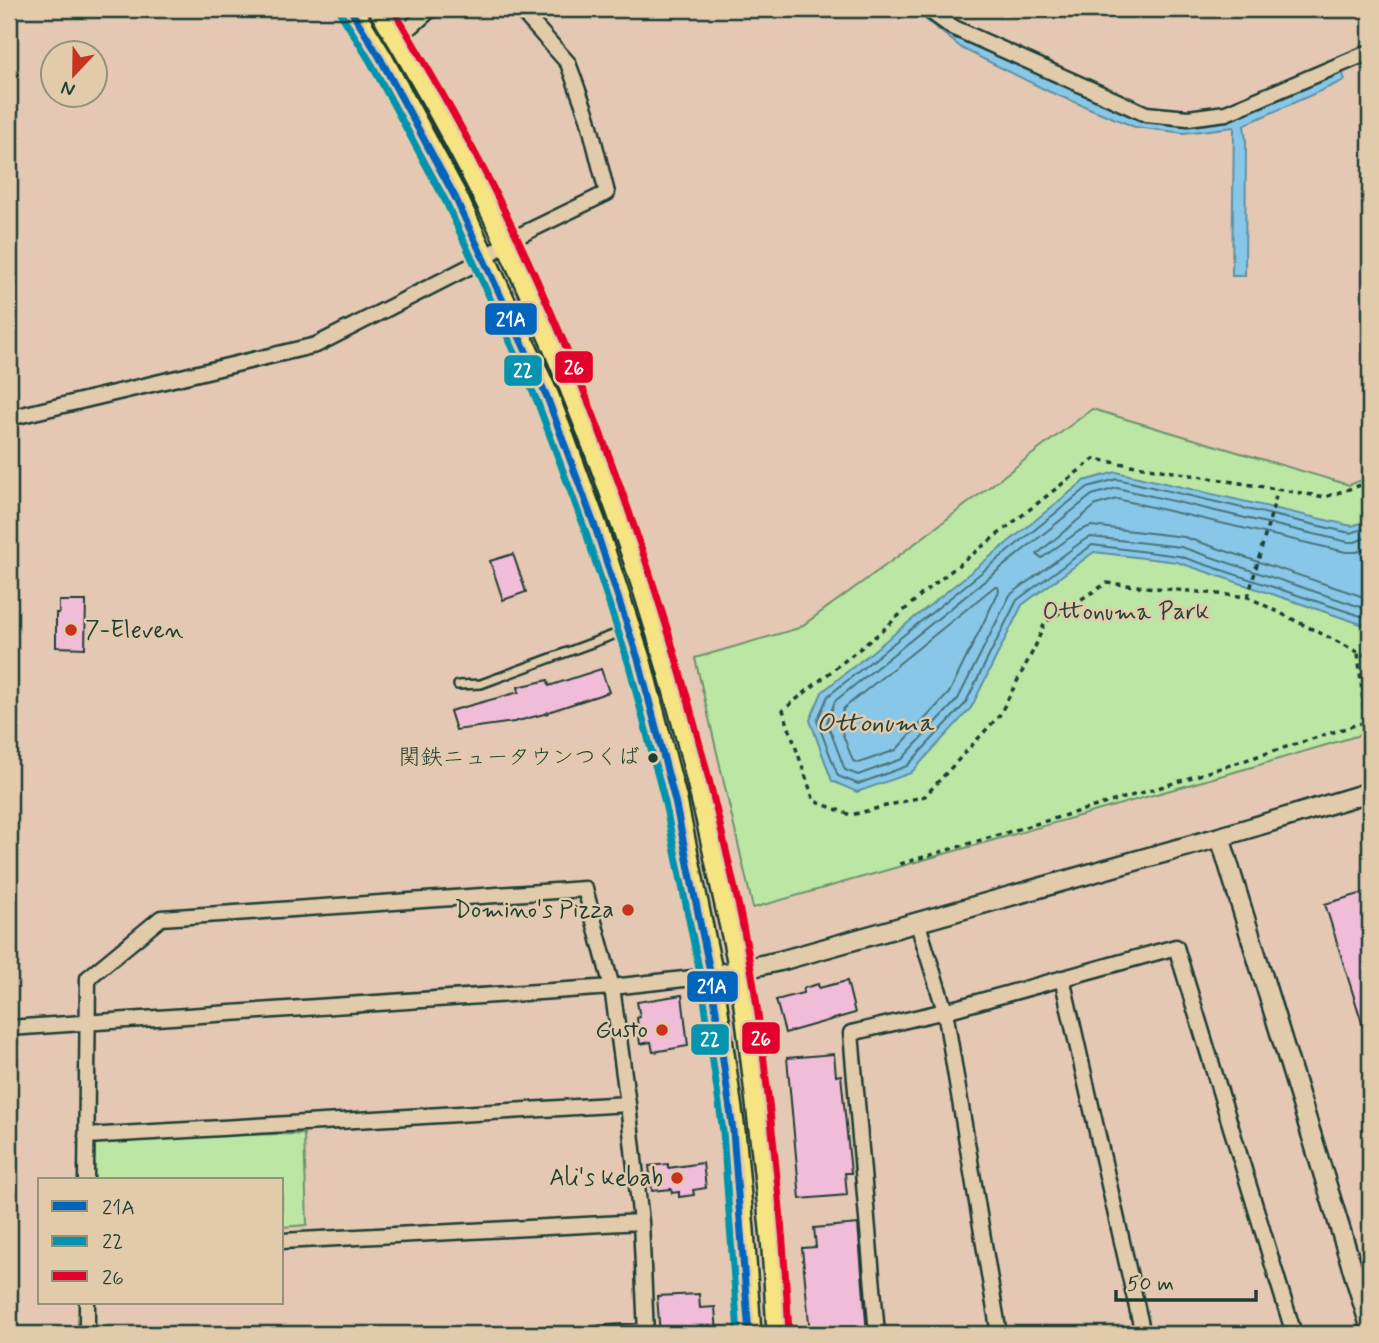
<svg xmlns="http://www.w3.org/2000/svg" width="1379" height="1343" viewBox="0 0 1379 1343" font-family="Mynerve,'Klee One',sans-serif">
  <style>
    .green { fill: #bbe6a3; stroke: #6d926c; stroke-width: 2 }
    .water { fill: #88c7e8; stroke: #5e90a0; stroke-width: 2 }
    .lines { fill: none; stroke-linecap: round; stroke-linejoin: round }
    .shore { stroke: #49747c; stroke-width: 2 }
    .building { fill: #f1bcd7; stroke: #1f3d34; stroke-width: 2 }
    .service-casing { stroke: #1f3d34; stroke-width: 12 }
    .minor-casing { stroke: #1f3d34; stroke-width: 19 }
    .tertiary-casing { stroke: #1f3d34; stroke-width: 23 }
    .primary-casing { stroke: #1f3d34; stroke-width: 28 }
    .path { stroke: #1f3d34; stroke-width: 3.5; stroke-dasharray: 5 5; stroke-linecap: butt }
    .service { stroke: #e2cbab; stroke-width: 7 }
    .minor { stroke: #e2cbab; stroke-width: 14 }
    .tertiary { stroke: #e2cbab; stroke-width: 18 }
    .primary { stroke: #f6e381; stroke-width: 23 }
    .bus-1-casing { stroke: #e2cbab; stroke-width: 12 }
    .bus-2-casing { stroke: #e2cbab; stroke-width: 12 }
    .bus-3-casing { stroke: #e2cbab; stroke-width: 12 }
    .bus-1 { stroke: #0065bd; stroke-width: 7 }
    .bus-2 { stroke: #0693af; stroke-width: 7 }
    .bus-3 { stroke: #e4002b; stroke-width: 7 }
    .poi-dot { fill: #c8321e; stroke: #e2cbab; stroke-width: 2.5 }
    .bus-dot { fill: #1f3d34; stroke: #e2cbab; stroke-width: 2.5 }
    .labels { text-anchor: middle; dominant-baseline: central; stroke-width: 5; stroke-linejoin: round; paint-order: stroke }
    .bus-label { font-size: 22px; fill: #1f3d34; stroke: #e2cbab; text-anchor: end }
    .park-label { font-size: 24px; fill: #27453a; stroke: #e2cbab }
    .poi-label { font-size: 24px; fill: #1f3d34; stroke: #e2cbab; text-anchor: end }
    .water-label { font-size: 26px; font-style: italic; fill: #24443d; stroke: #e2cbab }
    .line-badge { stroke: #e2cbab; stroke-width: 2.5 }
    .badge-label { font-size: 19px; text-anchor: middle; font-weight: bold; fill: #fff }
  </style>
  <rect width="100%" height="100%" fill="#e5c8b4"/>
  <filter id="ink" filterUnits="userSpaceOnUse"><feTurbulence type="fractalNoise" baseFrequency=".0143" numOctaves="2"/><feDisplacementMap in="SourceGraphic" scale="14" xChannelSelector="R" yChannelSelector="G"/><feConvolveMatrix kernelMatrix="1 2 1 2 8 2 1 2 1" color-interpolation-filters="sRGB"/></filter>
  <g filter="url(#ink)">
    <path class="green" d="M1092 409 1349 485 1370 477V732L1252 767 753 908 695 658 799 628 897 557Z
      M304 1134 307 1225 282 1227V1180H92V1136Z"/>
    <path class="water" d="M928 9H942L922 16 1054 82 1137 116 1183 121 1235 117 1341 68 1345 80 1244 125 1246 141 1245 276H1232L1234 127 1184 133 1135 127 1050 92 963 49 921 16Z
      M1116 472 1352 526 1370 520V627L1177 562 1094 552 1022 605 971 708 911 773 857 792 832 781 810 720 822 692 1084 481Z"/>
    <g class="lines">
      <path class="shore" d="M1370 527 1350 533 1117 479 1088 487 828 696 817 721 838 776 858 784 907 766 965 704 1017 600 1092 545 1179 556 1370 619
        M1370 536 1355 542H1348L1117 488 1092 495 835 701 827 722 845 770 858 775 902 759 958 699 1010 595 1084 540 1091 537 1181 547 1370 610
        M1370 547 1357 552H1346L1117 499 1096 505 1037 554 1039 557 1042 558 1079 531 1091 526 1184 537 1370 599
        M994 587H998L999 591 949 693 896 750 859 763 853 761 838 722 844 708Z"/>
    </g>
    <path class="building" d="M513 554 526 592 503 600 490 561Z
      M59 601H86L85 648 56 647V613H59Z
      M601 669 609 692 548 712V713L514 722 456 730 450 711 519 692 518 687 548 680 549 686Z
      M1370 891V1039H1367L1325 904Z
      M847 981 855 1013 785 1033 776 1000 803 993 804 988 818 984 819 988Z
      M682 995 688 1046 653 1052 651 1042 640 1044 637 1018 640 1017 637 1002Z
      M834 1054 836 1076 841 1075 851 1173H845L847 1195 800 1199 787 1058Z
      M703 1163 706 1188 693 1190 694 1195 679 1197V1192L672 1193 671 1189 652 1191 649 1166 668 1164V1168Z
      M858 1224 867 1334H810L802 1248 816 1247 814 1228Z
      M699 1294 700 1308 715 1307 717 1334H660L657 1296Z"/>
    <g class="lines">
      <g class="service-casing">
        <path id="service" d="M458 685 481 684 624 631"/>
      </g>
      <g class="minor-casing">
        <path id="minor" d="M927 9 952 27 1146 114 1188 118 1226 113 1370 52
          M412 26 431 9
          M9 418 316 345 467 268 484 259 508 241 607 193 588 118 568 63 520 9
          M917 921 945 1011 999 1334
          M1062 978 1143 1334
          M9 1028 612 987 711 976
          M86 1136 628 1104
          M86 1180 88 978 161 918 585 889 612 987 628 1104 641 1222 646 1334
          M282 1241 641 1222
          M87 1334V1303
          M599 1334 646 1331
          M877 1334 851 1033 945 1011 1176 947 1294 1334"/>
      </g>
      <g class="tertiary-casing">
        <path id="tertiary" d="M1220 837 1370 1326
          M711 976 780 961 1220 837 1370 792"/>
      </g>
      <g class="primary-casing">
        <path id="primary" d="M350 9 380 58 455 197 547 397 595 527 639 662 675 801 711 976 733 1131 742 1230 749 1334
          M381 9C545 276 658 575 722 882 728 911 736 941 741 971 748 1015 753 1059 758 1103 763 1145 768 1187 772 1229 776 1264 777 1299 779 1334"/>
      </g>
      <path class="path" d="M1370 482 1325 497 1094 459 923 593 882 631 783 710 814 801 851 815 925 796 999 716 1035 647 1045 622 1107 583 1248 597 1358 652 1370 657
        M1248 597 1278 489
        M900 864 1161 787 1365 722 1358 652"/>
      <use href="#service" class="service"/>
      <use href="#minor" class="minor"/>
      <use href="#tertiary" class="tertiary"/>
      <use href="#primary" class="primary"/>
      <g class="bus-1-casing">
        <path id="bus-1" d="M350 9 380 58 455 197 547 397 595 527 639 662 675 801 711 976 733 1131 749 1334"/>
      </g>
      <g class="bus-2-casing">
        <path id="bus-2" d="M341 14 371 63 446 202 537 401 585 530 629 665 665 803 701 978 723 1132 738 1334"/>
      </g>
      <g class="bus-3-casing">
        <path id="bus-3" d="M393 9C432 75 471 142 505 212 601 410 672 619 722 833 732 877 743 920 750 964 759 1010 763 1056 769 1103 778 1180 785 1256 789 1333"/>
      </g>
      <use href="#bus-1" class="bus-1"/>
      <use href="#bus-2" class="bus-2"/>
      <use href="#bus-3" class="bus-3"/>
    </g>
  </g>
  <g class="poi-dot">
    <circle cx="71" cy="630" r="7"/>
    <circle cx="628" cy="910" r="7"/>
    <circle cx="662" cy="1030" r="7"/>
    <circle cx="677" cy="1178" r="7"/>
  </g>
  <circle class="bus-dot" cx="653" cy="758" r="6"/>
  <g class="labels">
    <g class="bus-label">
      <text x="640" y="758">関鉄ニュータウンつくば</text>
    </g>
    <g class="park-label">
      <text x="1126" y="612">Ottonuma Park</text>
    </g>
    <g class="poi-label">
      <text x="85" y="630" text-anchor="start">7-Eleven</text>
      <text x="614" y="910">Domino's Pizza</text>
      <text x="648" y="1030">Gusto</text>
      <text x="663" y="1178">Ali's kebab</text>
    </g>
    <g class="water-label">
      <text x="875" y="724">Ottonuma</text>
    </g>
  </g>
  <g class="line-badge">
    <rect x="484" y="302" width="54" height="34" rx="7" fill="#0065bd"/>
    <rect x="554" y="350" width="40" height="34" rx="7" fill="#e4002b"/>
    <rect x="503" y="354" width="40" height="33" rx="7" fill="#0693af"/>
    <rect x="686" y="970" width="53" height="33" rx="7" fill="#0065bd"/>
    <rect x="741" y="1021" width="40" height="34" rx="7" fill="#e4002b"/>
    <rect x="690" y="1023" width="40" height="33" rx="7" fill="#0693af"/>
  </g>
  <g class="badge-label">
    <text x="511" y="326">21A</text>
    <text x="574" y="374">26</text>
    <text x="523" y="377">22</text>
    <text x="712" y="993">21A</text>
    <text x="761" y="1045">26</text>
    <text x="710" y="1046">22</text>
  </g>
  <rect width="1379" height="1343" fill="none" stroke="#e2cbab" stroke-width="35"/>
  <rect x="18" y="18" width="1344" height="1308" fill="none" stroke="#1f3d34" stroke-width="2.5" filter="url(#ink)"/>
  <rect x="38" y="1178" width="245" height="126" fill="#e2cbab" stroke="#94927b" stroke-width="2"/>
  <rect x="52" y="1201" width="35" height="10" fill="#0065bd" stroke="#94927b" stroke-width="2"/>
  <text x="102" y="1214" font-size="21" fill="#1f3d34">21A</text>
  <rect x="52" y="1236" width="35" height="10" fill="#0693af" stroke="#94927b" stroke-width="2"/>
  <text x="102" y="1248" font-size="21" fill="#1f3d34">22</text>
  <rect x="52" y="1271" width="35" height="10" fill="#e4002b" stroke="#94927b" stroke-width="2"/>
  <text x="102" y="1284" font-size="21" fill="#1f3d34">26</text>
  <g transform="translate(74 74) rotate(202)"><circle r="33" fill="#e2cbab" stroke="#94927b" stroke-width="2"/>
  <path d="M0-5L12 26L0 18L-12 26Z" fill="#c8321e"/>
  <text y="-10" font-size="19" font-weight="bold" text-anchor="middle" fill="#1f3d34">N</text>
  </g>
  <path d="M1116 1290v10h140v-10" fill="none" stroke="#1f3d34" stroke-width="3.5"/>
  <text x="1127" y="1290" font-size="21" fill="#1f3d34" stroke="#e2cbab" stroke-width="5" paint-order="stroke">50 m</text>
</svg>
